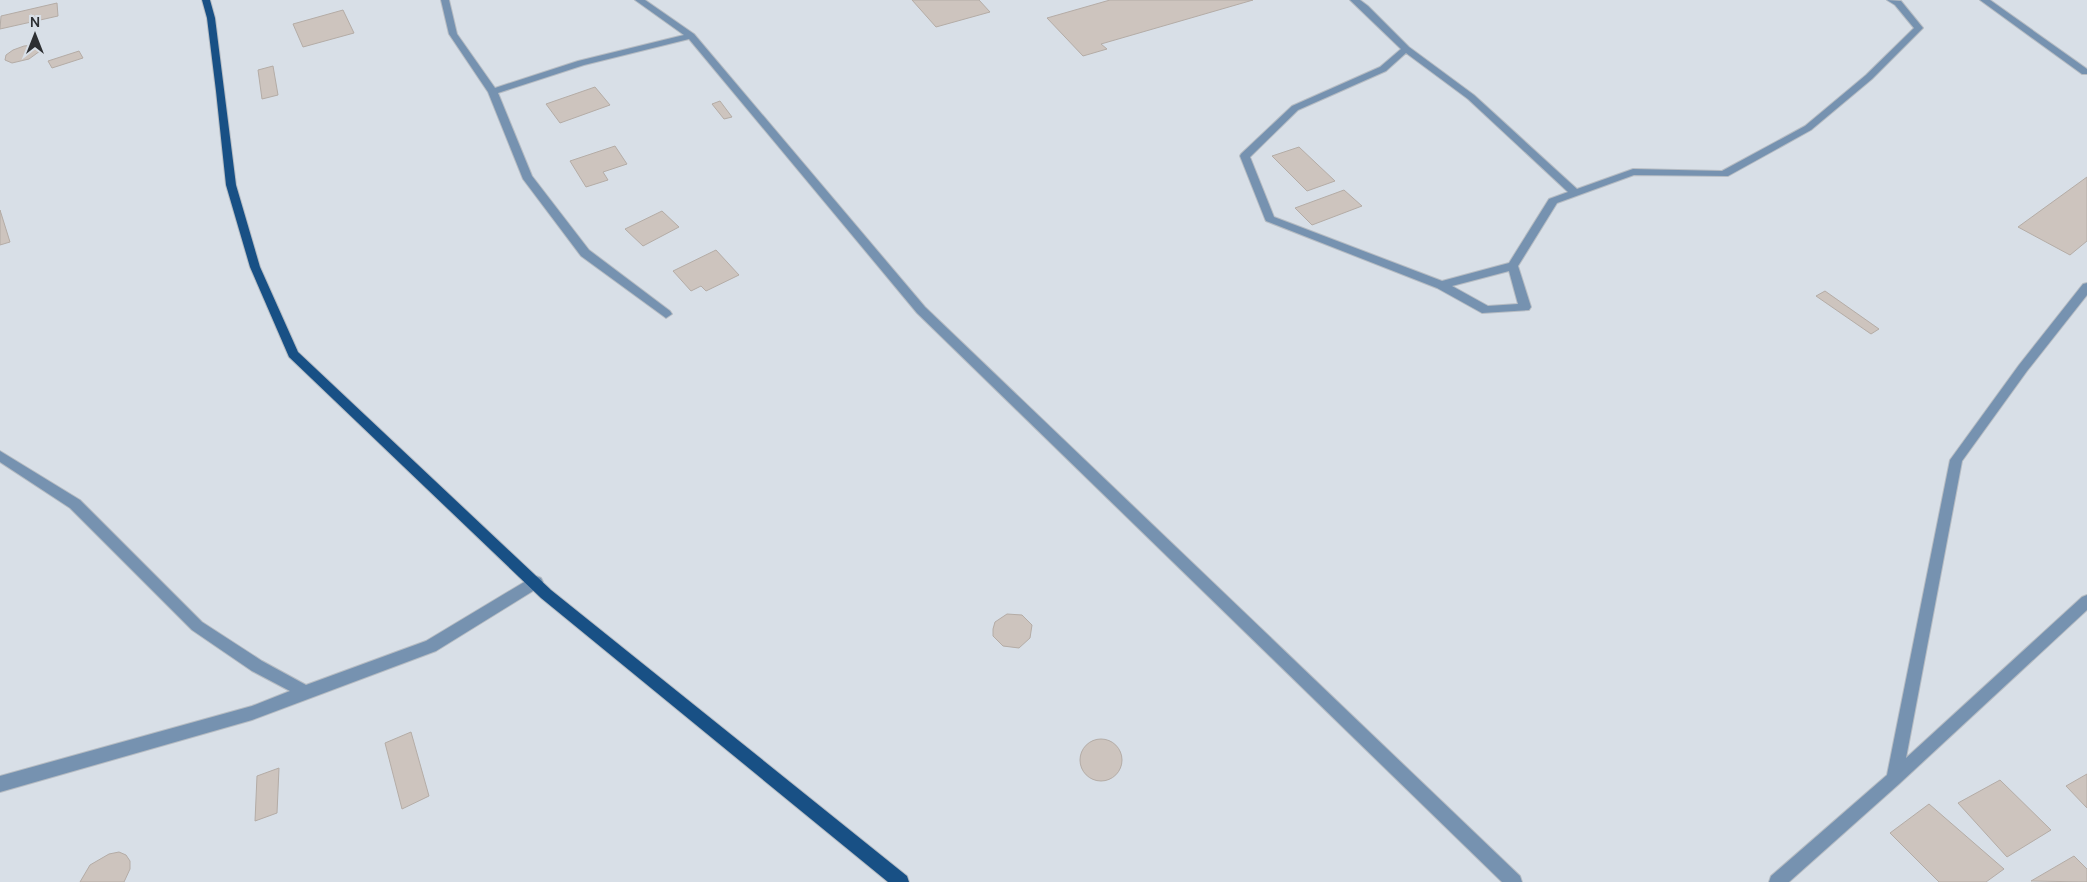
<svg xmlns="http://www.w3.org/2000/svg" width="2087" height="882" viewBox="0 0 2087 882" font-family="Manrope,sans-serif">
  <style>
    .building { fill: #cdc4be; stroke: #b4aca6 }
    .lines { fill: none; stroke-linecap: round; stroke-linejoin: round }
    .minor-casing { stroke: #b6bcc3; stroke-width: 2 }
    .major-casing { stroke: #b6bcc3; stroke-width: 2 }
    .minor { fill: #7692b0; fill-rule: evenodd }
    .major { fill: #185085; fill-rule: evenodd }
  </style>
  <rect width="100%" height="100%" fill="#d8dfe7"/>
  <path class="building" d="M912 0H979L990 12 936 27Z
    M1110 0H1253L1101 44 1107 49 1083 56 1047 18Z
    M57 3 58 16 0 29 1 16Z
    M343 10 354 33 303 47 293 24Z
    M35 45 40 48V51L29 59 12 63 5 60 6 55 13 50 24 46Z
    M79 51 83 58 52 68 48 61Z
    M273 66 278 95 262 99 258 70Z
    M595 87 610 105 560 123 546 104Z
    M720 101 732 117 724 119 712 104Z
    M615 146 627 164 603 172 608 180 586 187 570 161Z
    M1299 147 1335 181 1307 191 1272 156Z
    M2087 177V241L2070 255 2018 227Z
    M1344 190 1362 206 1312 225 1295 208Z
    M0 210 10 242 0 245Z
    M662 211 679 227 643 246 625 229Z
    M716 250 739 275 706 291 701 286 691 291 673 271Z
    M1825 291 1879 329 1871 334 1816 296Z
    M1007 614 1022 615 1032 625 1030 638 1019 648 1003 646 993 636V629L995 622Z
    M411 732 429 796 402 809 385 743Z
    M1080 760a21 21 0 1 1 42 0a21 21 0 1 1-42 0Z
    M279 768 277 813 255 821 257 776Z
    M2087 774V808L2066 786Z
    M2000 780 2051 830 2007 857 1958 803Z
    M1929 804 2004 869 1986 882H1939L1890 833Z
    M119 852 126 855 130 861V869L124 882H80L90 865 109 854Z
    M2074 856 2087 869V882L2031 881Z"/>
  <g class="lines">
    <g class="minor-casing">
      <path id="minor" d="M441 0H449L457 34 495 88 578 61 684 35 635 0H645L694 34 925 307 1520 876 1522 882H1502L917 313 689 39 584 65 498 93 532 176 589 250 670 311 672 314 666 318 581 256 523 179 488 92 449 34Z
        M1350 0H1360L1368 6 1409 47 1474 95 1577 189 1633 169 1722 171 1805 126 1866 75 1914 28 1895 5 1887 0 1901 1 1923 28 1872 79 1811 130 1728 176 1634 175 1557 203 1518 266 1531 307 1529 310 1482 313 1437 288 1266 221 1265 219 1240 156 1241 154 1292 106 1380 67 1401 49ZM1406 53 1468 99 1568 192 1549 199 1509 263 1442 281 1274 217 1250 157 1298 110 1386 71ZM1509 271 1518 304 1488 306 1452 286Z
        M1980 0H1990L2087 69V74H2082Z
        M2087 283V295L2027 371 1962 461 1906 758 2082 597 2087 595V610L1899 784 1789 882H1769L1771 876 1887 775 1950 460 2019 365 2083 284Z
        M0 451 80 500 202 622 262 661 306 685 426 641 531 578 536 576 541 578 543 582 541 586 436 651 252 720 0 792V776L252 706 290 691 252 671 192 630 70 508 0 462Z"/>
    </g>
    <g class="major-casing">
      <path id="major" d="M202 0H210L215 18 236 185 260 267 298 352 551 590 907 876 909 882H888L541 598 289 357 250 267 226 185 216 91 207 18Z"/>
    </g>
    <use href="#minor" class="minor"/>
    <use href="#major" class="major"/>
  </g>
  <g transform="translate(35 35)" stroke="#d8dfe7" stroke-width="4" paint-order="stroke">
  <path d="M0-4L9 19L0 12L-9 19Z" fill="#2d2f32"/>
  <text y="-8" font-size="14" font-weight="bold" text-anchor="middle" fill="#2d2f32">N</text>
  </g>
</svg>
